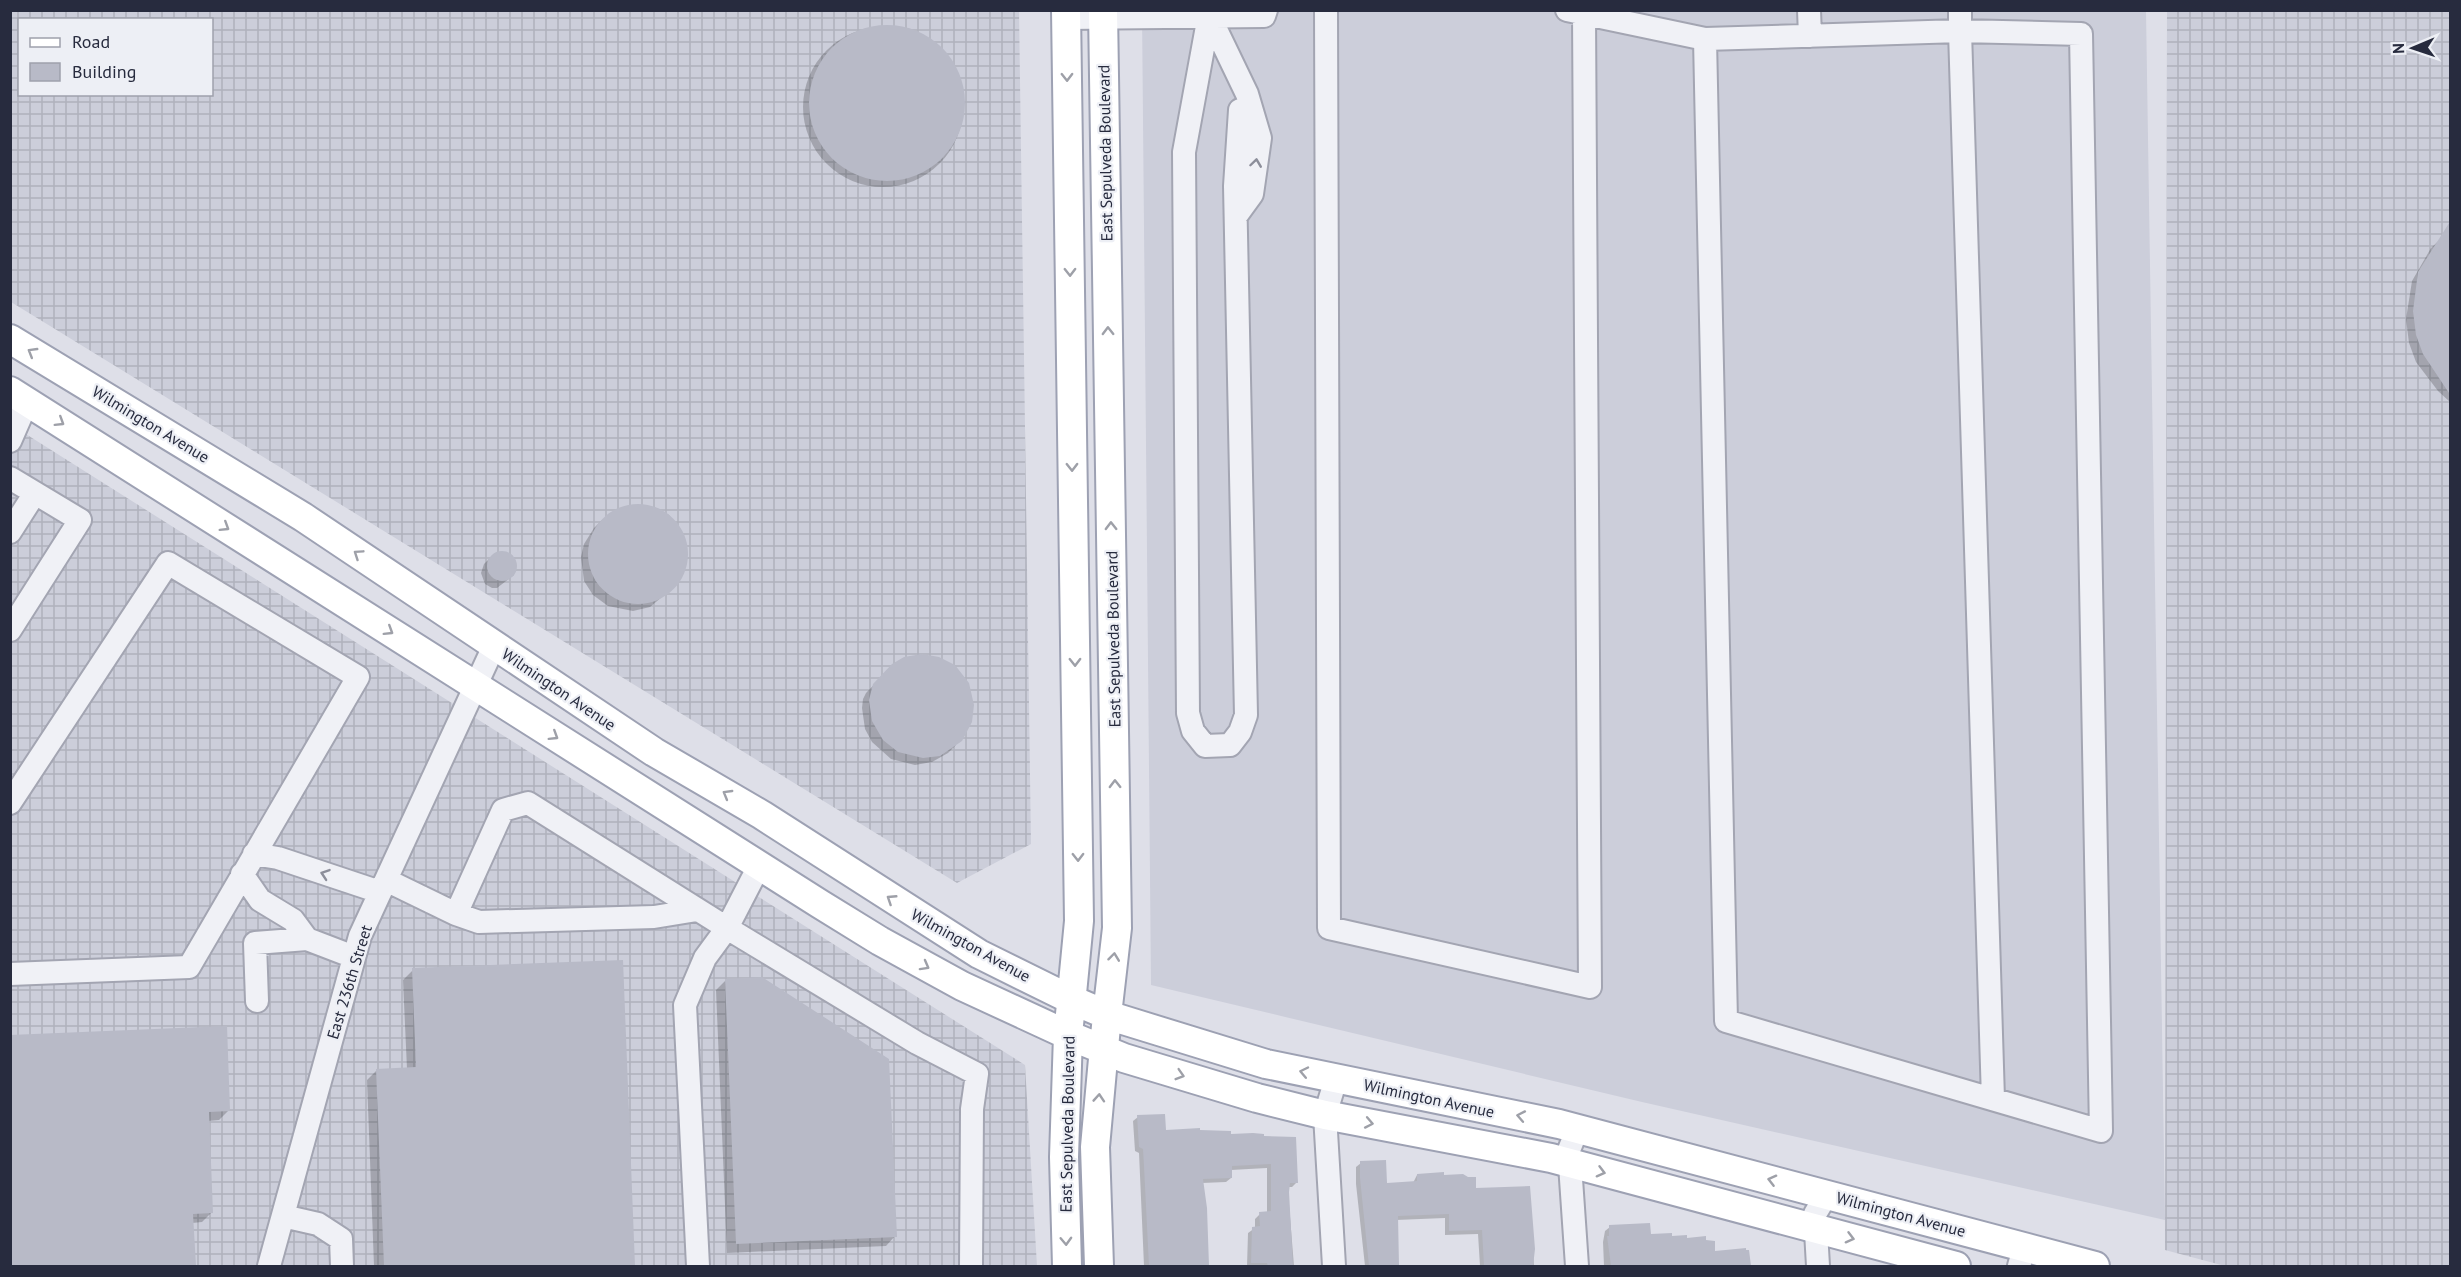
<svg xmlns="http://www.w3.org/2000/svg" width="2461" height="1277" viewBox="0 0 2461 1277" font-family="'PT Sans',sans-serif">
  <style>
    .built { fill: #ccceda }
    .industrial { fill: url(#industrial-grid); fill-rule: evenodd }
    .shadow { fill: #0003 }
    .building { fill: #b8bac7 }
    .lines { fill: none; stroke-linecap: round; stroke-linejoin: round }
    .minor-casing { stroke: #a3a5b2; stroke-width: 26 }
    .major-casing { stroke: #9da1b3; stroke-width: 32 }
    .minor { stroke: #f0f1f6; stroke-width: 22 }
    .major { stroke: #fff; stroke-width: 28 }
    .oneway { stroke: #9ea0a8 }
    .oneway2 { stroke: #8c8e9a }
    .labels { text-anchor: middle; dominant-baseline: central; stroke-width: 4.5; stroke-linejoin: round; paint-order: stroke }
    .street-label { font-size: 16px; fill: #272b3e; stroke: #edeff5 }
  </style>
  <defs>
    <pattern id="industrial-grid" width="8" height="8" patternUnits="userSpaceOnUse" patternTransform="scale(1.5)"><rect width="8" height="8" fill="#ccceda"/><path d="M0 4h8M4 0v8" fill="none" stroke="#afb1bc"/></pattern>
  </defs>
  <rect width="100%" height="100%" fill="#dedfe8"/>
  <path class="built" d="M1142 11H2146L2165 1220 1642 1102 1151 985Z"/>
  <path class="industrial" d="M10 11H1019L1031 844 957 883 11 302ZM20 20H212V94H20Z
    M2167 11H2450V1266H2225L2165 1250Z
    M10 424 1025 1065 1037 1266H11Z"/>
  <path class="shadow" d="M803 107a80 80 0 1 1 160 0a80 80 0 1 1-160 0Z
    M2450 230V402L2438 391 2416 362 2409 343 2406 319 2412 281 2431 248Z
    M630 506 654 507 669 515 683 535 687 553 685 568 675 586 650 607 633 611 608 606 593 595 584 581 581 557 584 544 594 528 602 520 622 508Z
    M502 552 512 555 516 564 514 575 497 588H492L485 584 481 573 484 564 492 556Z
    M893 665 956 745 948 753 932 762 915 765 891 759 872 742 865 729 862 708 863 699 866 693Z
    M621 962 633 1266H374L367 1080 377 1070 407 1069 403 980 413 970Z
    M726 980 895 1236 886 1246 727 1253 716 990Z
    M10 1036 229 1110 219 1120 208 1121 212 1212 202 1222 192 1223 194 1266H10Z
    M1138 1117 1165 1132H1198L1230 1136 1253 1135 1297 1182 1292 1187H1288V1192L1294 1266H1247L1248 1233 1255 1228V1219L1260 1214 1267 1213V1168L1231 1170V1178L1226 1182 1202 1183 1208 1266H1144L1139 1153 1135 1151 1133 1121Z
    M1361 1163 1385 1184 1413 1183 1417 1175 1443 1176 1475 1190 1529 1188 1534 1266H1477H1480L1478 1234 1445 1235V1218L1396 1220 1398 1266H1365L1356 1184V1167Z
    M1610 1227 1649 1236 1705 1241 1714 1252H1748L1749 1266H1604L1603 1242 1605 1231Z"/>
  <path class="building" d="M809 103a78 78 0 1 1 156 0a78 78 0 1 1-156 0Z
    M2451 220V396L2423 354 2416 335 2413 311 2418 272Z
    M588 554a50 50 0 1 1 100 0a50 50 0 1 1-100 0Z
    M487 566a15 15 0 1 1 30 0a15 15 0 1 1-30 0Z
    M922 654 939 657 955 665 969 683 974 705 972 722 962 741 940 756 923 758 898 752 883 740 872 721 869 700 873 684 892 664 904 657Z
    M623 960 635 1266H384L376 1069 416 1067 412 968Z
    M762 977 889 1059 897 1237 736 1244 725 979Z
    M227 1026 230 1111 209 1112 213 1213 193 1214 196 1266H10V1035Z
    M1165 1114 1166 1130 1200 1128V1130L1231 1131V1134L1253 1133 1264 1134V1136L1296 1137 1298 1183H1290L1289 1192 1293 1266H1268L1267 1263H1251L1252 1227 1260 1226 1259 1212 1271 1211V1164L1232 1166V1178L1203 1179 1207 1208 1209 1266H1149L1144 1166 1143 1149 1139 1147 1137 1115Z
    M1386 1160 1387 1183 1417 1181V1174L1444 1172V1175L1463 1174 1468 1177H1476V1188L1530 1186 1535 1249 1533 1266H1484L1482 1230 1449 1231V1214L1398 1216 1399 1266H1369L1360 1178V1161Z
    M1650 1223 1651 1234 1672 1233V1236L1687 1235V1238L1706 1236V1240L1715 1241V1251L1746 1248V1250H1749L1751 1266H1611L1607 1236H1609V1225Z"/>
  <g class="lines">
    <g class="minor-casing">
      <path id="minor" d="M1210 10 1184 152 1188 713 1193 731 1205 746 1230 745 1240 732 1246 715 1235 186 1240 110
        M1326 10 1329 928 1590 987 1584 14
        M1567 10 1705 39 1726 1021 2101 1131 2081 34 1960 31 1993 1099
        M1809 10 1810 36
        M1210 17 1247 94 1260 138 1252 194 1236 216
        M1066 18 1264 16 1266 10
        M1705 39 1960 31V10
        M10 441 27 402
        M10 478 80 520 10 630
        M10 532 35 493
        M10 803 168 563 358 677 189 967 10 974
        M254 854 278 858 380 892
        M759 866 727 928 917 1043 977 1074 972 1109 971 1266
        M242 874 260 900 293 920 307 939
        M386 880 456 914
        M697 910 654 917 479 922 456 914 503 810 528 803 727 928 705 958 685 1005 698 1266
        M257 1001 255 943 307 939 354 957
        M283 1216 318 1224 341 1239 342 1266
        M269 1266 360 936 494 646
        M1334 1266 1325 1115 1336 1079
        M1577 1266 1569 1150 1577 1130
        M1818 1266 1815 1214 1827 1194
        M2019 1266 2024 1248"/>
    </g>
    <g class="major-casing">
      <path id="major" d="M1066 10 1079 921 1068 1035 1064 1157 1067 1266
        M10 339 303 517 654 752 762 815 979 954 1070 999 1107 1015 1266 1064 1559 1124 2095 1266
        M10 391 820 904 880 941 962 986 1068 1035 1124 1058 1257 1098 1325 1115 1551 1158 1956 1266
        M1099 1266 1095 1147 1107 1015 1117 928 1103 10"/>
    </g>
    <use href="#minor" class="minor"/>
    <use href="#major" class="major"/>
  </g>
  <defs><path id="oneway-chevron" d="M-2-3.5L2.5 0L-2 3.5" fill="none" stroke-width="1.6" stroke-linecap="round" stroke-linejoin="round" transform="scale(1.5)"/></defs>
  <g class="oneway">
    <use href="#oneway-chevron" transform="translate(1067 77) rotate(89)"/>
    <use href="#oneway-chevron" transform="translate(1070 272) rotate(89)"/>
    <use href="#oneway-chevron" transform="translate(1108 331) rotate(-91)"/>
    <use href="#oneway-chevron" transform="translate(32 352) rotate(-149)"/>
    <use href="#oneway-chevron" transform="translate(60 422) rotate(32)"/>
    <use href="#oneway-chevron" transform="translate(1072 467) rotate(89)"/>
    <use href="#oneway-chevron" transform="translate(1111 526) rotate(-91)"/>
    <use href="#oneway-chevron" transform="translate(225 527) rotate(32)"/>
    <use href="#oneway-chevron" transform="translate(358 554) rotate(-146)"/>
    <use href="#oneway-chevron" transform="translate(389 631) rotate(32)"/>
    <use href="#oneway-chevron" transform="translate(1075 662) rotate(89)"/>
    <use href="#oneway-chevron" transform="translate(554 736) rotate(32)"/>
    <use href="#oneway-chevron" transform="translate(1115 784) rotate(-91)"/>
    <use href="#oneway-chevron" transform="translate(727 794) rotate(-150)"/>
    <use href="#oneway-chevron" transform="translate(1078 857) rotate(89)"/>
    <use href="#oneway-chevron" transform="translate(891 899) rotate(-147)"/>
    <use href="#oneway-chevron" transform="translate(1114 957) rotate(-83)"/>
    <use href="#oneway-chevron" transform="translate(925 966) rotate(29)"/>
    <use href="#oneway-chevron" transform="translate(1304 1072) rotate(-168)"/>
    <use href="#oneway-chevron" transform="translate(1180 1075) rotate(17)"/>
    <use href="#oneway-chevron" transform="translate(1099 1098) rotate(-86)"/>
    <use href="#oneway-chevron" transform="translate(1521 1116) rotate(-169)"/>
    <use href="#oneway-chevron" transform="translate(1369 1123) rotate(11)"/>
    <use href="#oneway-chevron" transform="translate(1601 1172) rotate(15)"/>
    <use href="#oneway-chevron" transform="translate(1772 1180) rotate(-166)"/>
    <use href="#oneway-chevron" transform="translate(1850 1238) rotate(15)"/>
    <use href="#oneway-chevron" transform="translate(1066 1241) rotate(88)"/>
  </g>
  <g class="oneway2">
    <use href="#oneway-chevron" transform="translate(1256 163) rotate(-82)"/>
    <use href="#oneway-chevron" transform="translate(325 874) rotate(-161)"/>
  </g>
  <g class="labels">
    <g class="street-label">
      <text transform="translate(1105 153) rotate(-91)">East Sepulveda Boulevard</text>
      <text transform="translate(151 424) rotate(31)">Wilmington Avenue</text>
      <text transform="translate(1113 639) rotate(-91)">East Sepulveda Boulevard</text>
      <text transform="translate(559 689) rotate(34)">Wilmington Avenue</text>
      <text transform="translate(971 945) rotate(29)">Wilmington Avenue</text>
      <text transform="translate(349 982) rotate(-73)">East 236th Street</text>
      <text transform="translate(1429 1098) rotate(12)">Wilmington Avenue</text>
      <text transform="translate(1067 1124) rotate(-89)">East Sepulveda Boulevard</text>
      <text transform="translate(1901 1214) rotate(15)">Wilmington Avenue</text>
    </g>
  </g>
  <rect width="2461" height="1277" fill="none" stroke="#272b3e" stroke-width="24"/>
  <rect x="18" y="18" width="195" height="78" fill="#edeff5" stroke="#9ea1ac" stroke-width="1.5"/>
  <rect x="30" y="38" width="30" height="9" fill="#ffffff" stroke="#9ea1ac" stroke-width="1.5"/>
  <text x="72" y="48" font-size="18" fill="#272b3e">Road</text>
  <rect x="30" y="63" width="30" height="18" fill="#b8bac7" stroke="#9ea1ac" stroke-width="1.5"/>
  <text x="72" y="78" font-size="18" fill="#272b3e">Building</text>
  <g transform="translate(2413 48) rotate(268)" stroke="#edeff5" stroke-width="4.5" paint-order="stroke">
  <path d="M0-4.5L10 22L0 15L-10 22Z" fill="#272b3e"/>
  <text y="-9" font-size="16" font-weight="bold" text-anchor="middle" fill="#272b3e">N</text>
  </g>
</svg>
